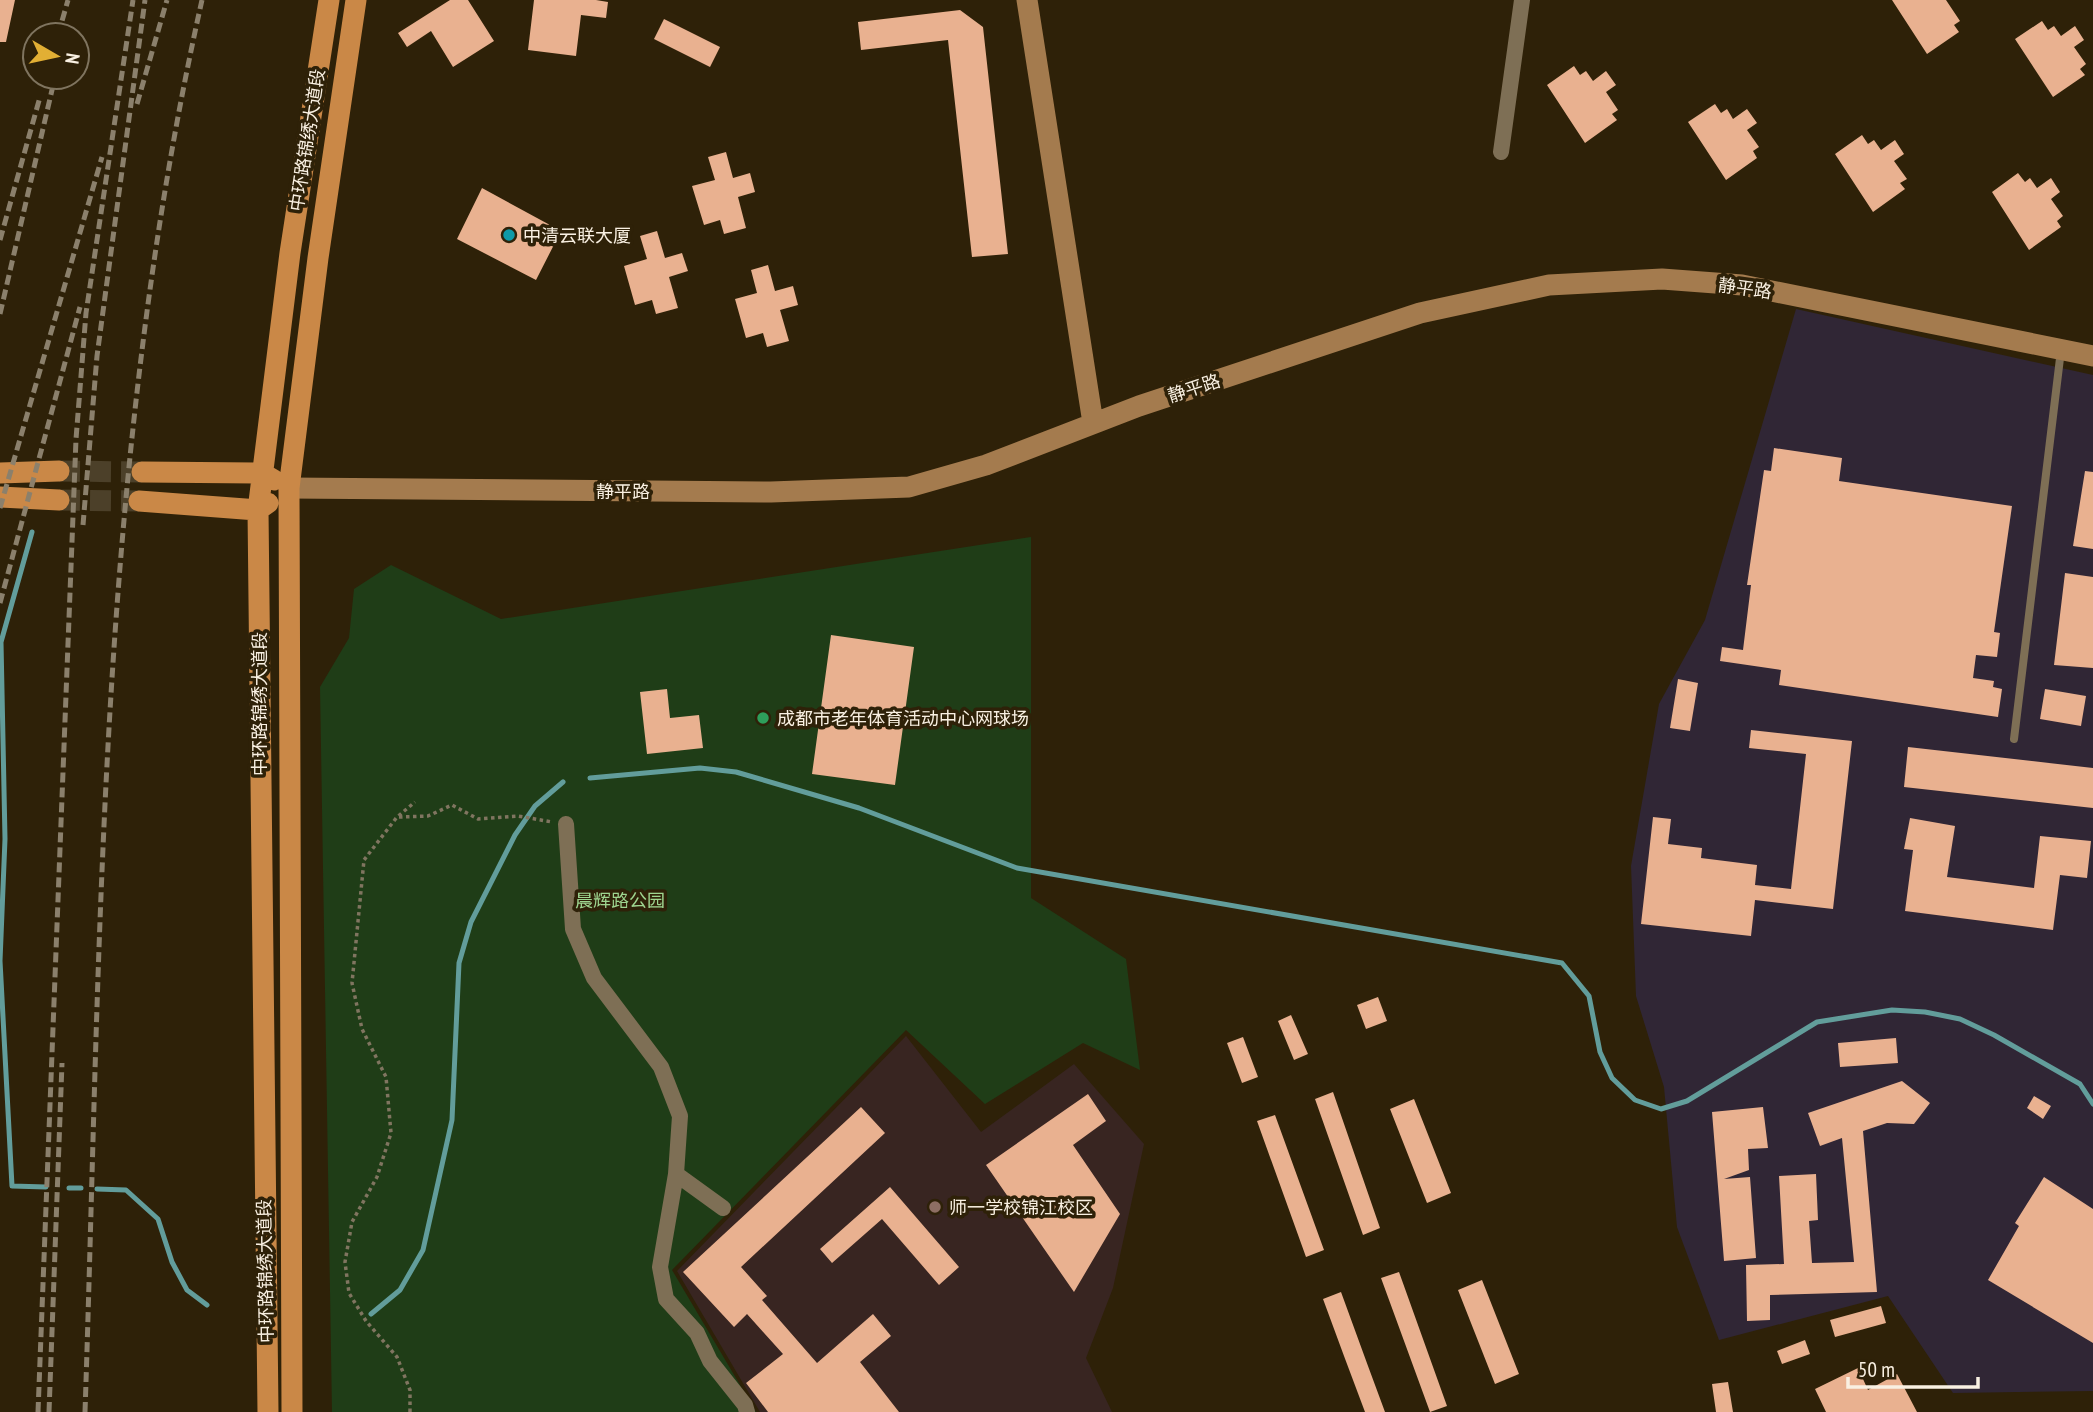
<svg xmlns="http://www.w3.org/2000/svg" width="2093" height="1412" viewBox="0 0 2093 1412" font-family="'PT Sans Narrow','Noto Sans SC',sans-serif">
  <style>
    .industrial { fill: #302635 }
    .education { fill: #382521 }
    .green { fill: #1f3d17 }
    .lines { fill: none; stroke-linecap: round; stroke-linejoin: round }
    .stream { stroke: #629d9b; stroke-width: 5 }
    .building { fill: #e9b190 }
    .primary-tunnel { stroke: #4c4029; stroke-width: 21; stroke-dasharray: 21 10; stroke-linecap: butt }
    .path { stroke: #807560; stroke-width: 3.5; stroke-dasharray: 3.5 3.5; stroke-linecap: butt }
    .lane { stroke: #7e6f55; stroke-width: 8 }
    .street { stroke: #7e6f55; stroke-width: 16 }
    .secondary { stroke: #a47b4e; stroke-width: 21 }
    .primary { stroke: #ca8847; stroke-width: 21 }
    .rail { stroke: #8b806c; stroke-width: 5; stroke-dasharray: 10 5; stroke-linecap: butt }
    .culture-dot { fill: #0f9aa8; stroke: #2e2108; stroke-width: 2.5 }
    .leisure-dot { fill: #2e9e5b; stroke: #2e2108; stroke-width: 2.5 }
    .education-dot { fill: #8d6e63; stroke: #2e2108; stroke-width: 2.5 }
    .labels { text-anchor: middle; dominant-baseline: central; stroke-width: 7; stroke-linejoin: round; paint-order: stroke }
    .street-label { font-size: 18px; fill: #f9f0e2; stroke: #2e2108 }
    .poi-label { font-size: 18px; fill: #f9f0e2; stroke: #2e2108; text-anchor: start }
    .park-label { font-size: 18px; fill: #9ed590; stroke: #2e2108 }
  </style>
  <rect width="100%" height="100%" fill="#2e2108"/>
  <path class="industrial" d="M1796 309 2093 375V1391L1953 1393 1888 1296 1719 1340 1677 1227 1664 1087 1636 996 1631 866 1659 704 1705 620Z"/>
  <path class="education" d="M906 1036 981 1132 1074 1064 1144 1144 1113 1288 1086 1358 1112 1412H760L677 1271Z"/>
  <path class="green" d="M1031 537V898L1126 959 1140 1070 1083 1043 985 1104 906 1030 672 1270 756 1412H332L320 687 349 638 354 589 391 565 501 619Z"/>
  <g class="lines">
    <path class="stream" d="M32 532 1 642 5 839 0 961 12 1186 46 1187
      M590 778 700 768 736 772 859 808 1017 868 1562 963 1589 996 1600 1052 1612 1078 1635 1100 1661 1109 1687 1101 1817 1022 1892 1010 1925 1012 1960 1019 1994 1035 2080 1084 2093 1104
      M69 1188H81
      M97 1189 126 1190 158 1219 172 1262 187 1290 207 1305
      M371 1314 400 1290 423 1250 452 1120 459 963 471 922 515 835 535 806 563 782"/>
  </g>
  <path class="building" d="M0 0H15L6 42H0Z
    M450 0H468L494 41 453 67 431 31 407 47 398 33Z
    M534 0H596L608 2 606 18 581 15 576 56 528 50Z
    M1892 0H1946L1960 21 1954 25 1959 32 1927 54Z
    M960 10 983 27 1008 254 972 257 948 40 861 50 858 22Z
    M664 19 720 47 710 67 654 39Z
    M2042 21 2048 30 2054 26 2061 36 2075 26 2084 40 2074 47 2086 64 2080 69 2085 75 2053 97 2015 39Z
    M1574 66 1580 75 1586 71 1593 81 1606 71 1616 85 1606 92 1618 110 1612 114 1617 120 1585 143 1547 85Z
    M1715 104 1721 113 1727 109 1733 119 1747 109 1757 123 1747 130 1759 147 1753 151 1757 158 1726 180 1688 122Z
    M1862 135 1868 144 1874 140 1881 150 1895 140 1904 154 1894 161 1907 179 1900 183 1905 189 1873 212 1835 154Z
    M726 152 733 178 750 173 755 192 738 197 746 228 724 234 720 220 704 225 692 186 715 180 708 157Z
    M2018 173 2025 182 2030 178 2037 188 2051 178 2060 192 2051 199 2063 216 2057 221 2061 227 2029 250 1992 192Z
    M482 188 561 231 536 280 457 239Z
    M657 231 665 258 682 253 688 271 669 277 678 308 656 314 652 300 635 305 624 266 647 259 640 236Z
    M768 265 775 291 793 286 798 305 780 310 789 341 767 347 763 333 746 338 735 299 757 293 751 270Z
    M1774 448 1842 458 1839 481 2012 506 1994 632 2000 633 1997 657 1976 655 1973 678 1994 681 1993 687 2002 689 1998 717 1779 685 1781 670 1720 661 1722 647 1743 650 1751 585H1747L1764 470 1771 471Z
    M2085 471 2093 472V549L2073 546Z
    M2065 573 2093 577V668L2054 665Z
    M831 635 914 647 895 785 812 774Z
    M1678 679 1698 683 1690 731 1670 728Z
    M667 689 670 718 699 715 703 748 647 754 640 692Z
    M2045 689 2086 696 2081 726 2040 719Z
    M1751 730 1852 741 1833 909 1755 900 1751 936 1641 924 1653 817 1671 819 1668 844 1702 848 1701 858 1757 865 1755 885 1791 889 1806 754 1749 748Z
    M1908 747 2093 768V808L1904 787Z
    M1910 818 1955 826 1947 877 2034 888 2040 836 2091 841 2087 878 2060 875 2053 930 1905 911 1913 850 1904 849Z
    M1378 997 1387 1021 1366 1029 1357 1005Z
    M1291 1015 1308 1054 1294 1060 1278 1021Z
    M1243 1037 1258 1077 1242 1083 1227 1043Z
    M1896 1038 1898 1063 1840 1067 1838 1043Z
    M1902 1081 1930 1103 1914 1124 1887 1123 1863 1131 1877 1292 1770 1295V1320L1747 1321 1746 1265 1784 1264 1779 1176 1816 1174 1818 1220 1809 1221 1812 1263 1854 1262 1842 1138 1820 1146 1808 1113Z
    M1333 1092 1380 1228 1363 1235 1315 1099Z
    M1088 1094 1106 1121 1073 1145 1120 1214 1074 1292 986 1165Z
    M2034 1096 2051 1106 2043 1119 2027 1108Z
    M1414 1099 1451 1193 1427 1203 1390 1109Z
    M861 1107 885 1133 741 1267 767 1296 762 1300 817 1363 873 1314 891 1336 860 1362 899 1412H768L746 1383 783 1354 747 1314 734 1327 683 1272Z
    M1763 1107 1768 1148 1748 1149 1749 1170 1724 1179 1750 1177 1756 1258 1724 1261 1712 1112Z
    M1275 1115 1324 1250 1306 1257 1257 1121Z
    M2044 1177 2093 1209V1343L1988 1280 2019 1226 2015 1223Z
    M890 1187 959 1267 939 1285 882 1219 832 1263 820 1249Z
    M1399 1272 1447 1406 1430 1412 1381 1278Z
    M1482 1280 1519 1374 1495 1384 1458 1290Z
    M1341 1292 1368 1366 1385 1412H1365L1344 1356 1323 1299Z
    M1881 1306 1886 1323 1835 1337 1830 1320Z
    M1805 1340 1810 1354 1782 1364 1777 1351Z
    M1858 1368 1868 1390 1897 1374 1917 1412H1826L1815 1389Z
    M1728 1382 1733 1412H1716L1712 1384Z"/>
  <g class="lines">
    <path class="primary-tunnel" d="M59 471 142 472
      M59 500 139 501"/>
    <path class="path" d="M399 817 428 816 452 805 478 819 518 816 552 822
      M410 1412V1390L397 1357 366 1321 349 1293 345 1262 352 1222 377 1177 391 1133 386 1077 362 1029 352 983 364 860 397 817 415 802"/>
    <path class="lane" d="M2014 739 2061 350"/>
    <path class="street" d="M1501 152 1522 0
      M566 824 573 929 594 978 661 1067 680 1116 676 1174 660 1267 666 1299 697 1333 710 1361 745 1405 747 1412
      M676 1174 723 1208"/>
    <path class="secondary" d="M1027 0 1093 423
      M289 488 771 492 909 487 986 465 1139 406 1420 313 1549 285 1662 279 1742 285 2093 356"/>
    <path class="primary" d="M142 472 262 473 274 480
      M0 473 59 471
      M0 497 59 500
      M139 501 258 510 268 503
      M268 1412 258 510 290 253 329 0
      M292 1412 289 488 318 258 356 0"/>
    <path class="rail" d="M58 35 68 0
      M137 104 167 0
      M0 240 40 97
      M0 314 55 77
      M0 508 102 157
      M83 525 97 356 145 0
      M0 603 80 307
      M38 1412 76 439 86 313 133 0
      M49 1412 62 1063
      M85 1412C101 940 98 463 202 0"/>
  </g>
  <circle class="culture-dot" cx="509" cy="235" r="7"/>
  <circle class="leisure-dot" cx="763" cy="718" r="7"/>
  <circle class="education-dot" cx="935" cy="1207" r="7"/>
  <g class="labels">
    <g class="street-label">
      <text transform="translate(307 140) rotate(-81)">中环路锦绣大道段</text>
      <text transform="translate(1745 288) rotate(8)">静平路</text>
      <text transform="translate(1194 388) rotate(-18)">静平路</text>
      <text x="623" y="491">静平路</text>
      <text transform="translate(259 704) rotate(-90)">中环路锦绣大道段</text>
      <text transform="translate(265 1271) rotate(-91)">中环路锦绣大道段</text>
    </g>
    <g class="poi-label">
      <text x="523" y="235">中清云联大厦</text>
      <text x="777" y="718">成都市老年体育活动中心网球场</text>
      <text x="949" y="1207">师一学校锦江校区</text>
    </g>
    <g class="park-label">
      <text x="620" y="900">晨辉路公园</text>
    </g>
  </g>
  <g transform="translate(56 56) rotate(99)"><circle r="33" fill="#2e2108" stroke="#7f745f" stroke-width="2"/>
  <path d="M0-5L12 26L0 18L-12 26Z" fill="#e2af34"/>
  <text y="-10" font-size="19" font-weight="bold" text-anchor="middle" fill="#f9f0e2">N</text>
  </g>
  <path d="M1848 1377v10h130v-10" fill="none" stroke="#f9f0e2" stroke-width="3.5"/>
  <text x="1858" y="1377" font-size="21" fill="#f9f0e2" stroke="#2e2108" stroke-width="5" paint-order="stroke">50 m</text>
</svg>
